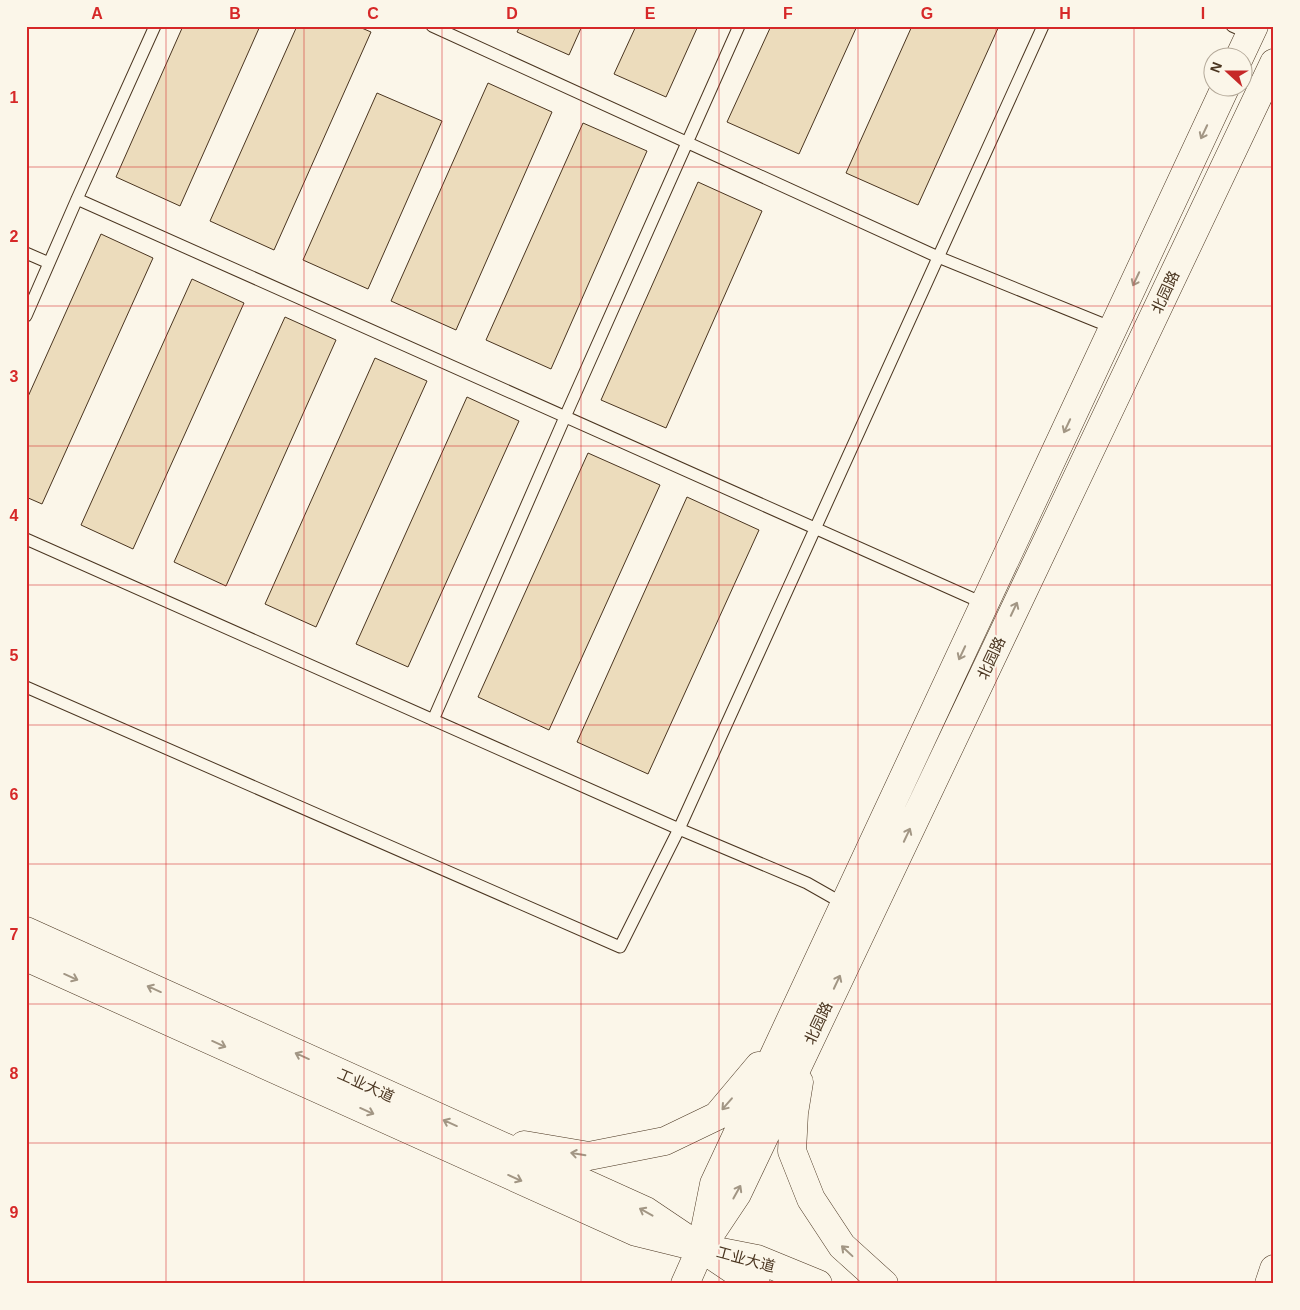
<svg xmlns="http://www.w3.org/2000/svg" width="1300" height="1310" viewBox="0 0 1300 1310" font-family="Helvetica,'Noto Sans SC',sans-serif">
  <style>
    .building { fill: #ecdcbc; stroke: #4a3520 }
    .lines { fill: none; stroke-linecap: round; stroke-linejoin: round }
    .service-casing { stroke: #4a3520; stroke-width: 13 }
    .secondary-casing { stroke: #4a3520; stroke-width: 29 }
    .primary-casing { stroke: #4a3520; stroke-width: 29 }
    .service { stroke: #fbf6e9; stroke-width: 11 }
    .secondary { stroke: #fbf6e9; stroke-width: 28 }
    .primary { stroke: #fbf6e9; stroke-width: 28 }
    .oneway { stroke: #a29684 }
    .grid { fill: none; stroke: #d62828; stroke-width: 1; stroke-opacity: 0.55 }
    .labels { text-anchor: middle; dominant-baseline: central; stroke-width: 4; stroke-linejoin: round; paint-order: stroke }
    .street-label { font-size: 15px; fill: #4a3520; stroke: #fbf6e9 }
    .neatline { fill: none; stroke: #d62828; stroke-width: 2 }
    .grid-label { font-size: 16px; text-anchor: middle; font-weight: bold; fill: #d62828 }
  </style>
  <rect width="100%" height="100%" fill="#fbf6e9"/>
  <path class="building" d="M183 26H260L180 206 116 177Z
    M297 26H357L371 32 274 250 210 221Z
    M520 26H582L569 55 517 32Z
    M636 26H698L666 97 614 74Z
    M771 26H857L799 154 727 122Z
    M912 26H999L918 205 846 173Z
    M488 83 552 112 456 330 391 301Z
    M377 93 442 121 368 289 303 260Z
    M583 123 647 151 551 369 486 340Z
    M698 182 762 211 666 428 601 400Z
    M101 234 153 258 42 504 26 497V401Z
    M192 279 244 303 133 549 81 525Z
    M285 317 336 340 226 586 174 562Z
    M375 358 427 381 316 627 265 604Z
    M467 397 519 421 408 667 356 644Z
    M588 453 660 485 549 730 478 697Z
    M687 497 759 530 648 774 577 742Z"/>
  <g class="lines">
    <g class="service-casing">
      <path id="service" d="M432 26 938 257 1113 328
        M1232 26 1250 34
        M77 199 985 604
        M26 253 49 263
        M26 316 77 199 155 26
        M26 539 679 829 807 883 844 904
        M26 687 620 947 679 829 1043 26
        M433 720 565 417 739 26"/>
    </g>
    <g class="secondary-casing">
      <path id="secondary" d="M1269 1284 1274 1269"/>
    </g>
    <g class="primary-casing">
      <path id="primary" d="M1239 58 1254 26
        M26 931 646 1211 701 1248 757 1259 818 1284
        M26 957 636 1232 701 1248 750 1281 756 1284
        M799 1082 794 1113 792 1151 811 1199 842 1246 884 1284
        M524 1145 589 1156 665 1141 717 1116 759 1066
        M704 1234 714 1184 1225 88
        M685 1284 701 1248 737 1194 1274 63"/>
    </g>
    <use href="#service" class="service"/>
    <use href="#secondary" class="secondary"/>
    <use href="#primary" class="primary"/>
  </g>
  <defs><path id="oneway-shaft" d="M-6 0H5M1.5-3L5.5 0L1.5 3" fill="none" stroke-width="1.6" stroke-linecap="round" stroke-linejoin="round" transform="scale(1.25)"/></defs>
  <g class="oneway">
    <use href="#oneway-shaft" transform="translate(1204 132) rotate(115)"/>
    <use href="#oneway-shaft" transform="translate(1136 279) rotate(115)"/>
    <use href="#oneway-shaft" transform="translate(1067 426) rotate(115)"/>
    <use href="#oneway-shaft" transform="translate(1014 609) rotate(-65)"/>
    <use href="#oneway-shaft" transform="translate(962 653) rotate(115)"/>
    <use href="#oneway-shaft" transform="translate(907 835) rotate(-65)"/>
    <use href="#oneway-shaft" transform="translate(71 977) rotate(24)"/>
    <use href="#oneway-shaft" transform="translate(837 982) rotate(-65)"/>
    <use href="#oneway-shaft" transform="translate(154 989) rotate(-156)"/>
    <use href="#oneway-shaft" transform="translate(219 1044) rotate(24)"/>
    <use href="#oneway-shaft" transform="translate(302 1056) rotate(-156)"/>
    <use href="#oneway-shaft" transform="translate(727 1104) rotate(131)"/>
    <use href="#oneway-shaft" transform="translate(367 1111) rotate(24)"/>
    <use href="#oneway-shaft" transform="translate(450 1123) rotate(-156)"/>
    <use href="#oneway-shaft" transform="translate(578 1154) rotate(-171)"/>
    <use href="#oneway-shaft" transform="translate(515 1178) rotate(24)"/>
    <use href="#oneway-shaft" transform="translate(737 1192) rotate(-61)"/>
    <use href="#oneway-shaft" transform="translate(646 1212) rotate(-151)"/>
    <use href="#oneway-shaft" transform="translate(847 1251) rotate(-137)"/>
  </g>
  <path class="grid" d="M166 26V1284M304 26V1284M442 26V1284M581 26V1284M719 26V1284M858 26V1284M996 26V1284M1134 26V1284M26 167H1274M26 306H1274M26 446H1274M26 585H1274M26 725H1274M26 864H1274M26 1004H1274M26 1143H1274"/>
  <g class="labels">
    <g class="street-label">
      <text transform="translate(1165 292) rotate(-65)">北园路</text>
      <text transform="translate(991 658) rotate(-65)">北园路</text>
      <text transform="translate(818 1023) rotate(-65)">北园路</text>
      <text transform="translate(366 1085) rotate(24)">工业大道</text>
      <text transform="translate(746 1259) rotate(15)">工业大道</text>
    </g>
  </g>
  <rect width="1300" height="1310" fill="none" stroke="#fbf6e9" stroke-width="55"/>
  <g transform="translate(1228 72) rotate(291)"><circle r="24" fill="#fbf6e9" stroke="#b4a999"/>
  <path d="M0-4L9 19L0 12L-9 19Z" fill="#c62828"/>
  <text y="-8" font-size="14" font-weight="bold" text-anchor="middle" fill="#4a3520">N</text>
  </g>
  <rect x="28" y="28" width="1244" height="1254" class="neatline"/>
  <g class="grid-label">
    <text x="97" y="19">A</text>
    <text x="235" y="19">B</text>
    <text x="373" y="19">C</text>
    <text x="512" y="19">D</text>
    <text x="650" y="19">E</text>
    <text x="788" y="19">F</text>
    <text x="927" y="19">G</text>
    <text x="1065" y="19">H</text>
    <text x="1203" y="19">I</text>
    <text x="14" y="103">1</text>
    <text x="14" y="242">2</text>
    <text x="14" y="382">3</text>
    <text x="14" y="521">4</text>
    <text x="14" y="661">5</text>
    <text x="14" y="800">6</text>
    <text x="14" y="940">7</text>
    <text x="14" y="1079">8</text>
    <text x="14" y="1218">9</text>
  </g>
</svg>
